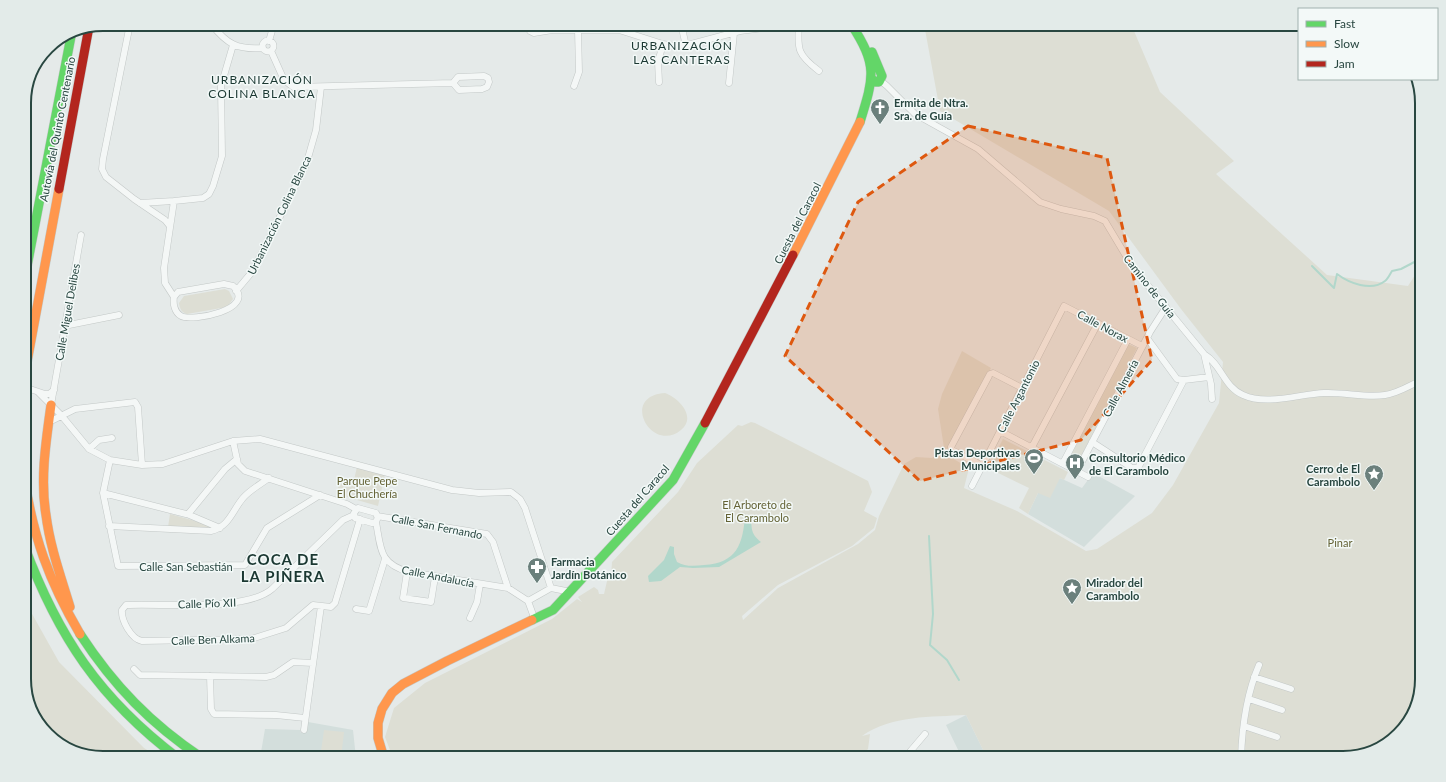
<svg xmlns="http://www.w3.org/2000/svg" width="1446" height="782" viewBox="0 0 1446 782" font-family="Lato,sans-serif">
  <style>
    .built { fill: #d3dedc }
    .green { fill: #ddded4 }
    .water { fill: #b1d7cb }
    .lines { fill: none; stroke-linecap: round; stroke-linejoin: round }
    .stream { stroke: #b1d7cb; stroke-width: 2 }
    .street-casing { stroke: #c3c8c7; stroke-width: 7 }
    .fast-casing { stroke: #c3c8c7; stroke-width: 10 }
    .slow-casing { stroke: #c3c8c7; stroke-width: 10 }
    .jam-casing { stroke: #c3c8c7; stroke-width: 10 }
    .street { stroke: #f4f7f6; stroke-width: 6 }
    .fast { stroke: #63d668; stroke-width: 9 }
    .slow { stroke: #ff974d; stroke-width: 9 }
    .jam { stroke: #b3261e; stroke-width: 9 }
    .marked { fill: #de580f; fill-opacity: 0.2; stroke: #de580f; stroke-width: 3; stroke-dasharray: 8 5; stroke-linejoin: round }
    .labels { text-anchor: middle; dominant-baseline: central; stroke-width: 3; stroke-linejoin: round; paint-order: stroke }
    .poi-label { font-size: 11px; font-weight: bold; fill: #294741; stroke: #f3f9f8; text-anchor: start }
    .street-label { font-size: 11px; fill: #294741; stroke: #f3f9f8 }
    .park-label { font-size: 11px; fill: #646235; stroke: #f3f9f8 }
    .neighbourhood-label { font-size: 12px; letter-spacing: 1px; fill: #1b3832; stroke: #f3f9f8 }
    .district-label { font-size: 15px; font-weight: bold; letter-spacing: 1px; fill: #1b3832; stroke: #f3f9f8 }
    .rim { fill: none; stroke: #294741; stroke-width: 2 }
  </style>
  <rect width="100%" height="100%" fill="#e5eae9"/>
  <path class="built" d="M1093 473 1135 496 1084 547 1028 514 1038 493 1060 478 1082 488Z
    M966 715 987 758H962L946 725Z
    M308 722 353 730 356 758H260L265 729 300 730 301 733H305Z"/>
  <path class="green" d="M924 24H1131L1160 92 1234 161 1216 174 1327 275 1408 286 1422 264V679L1414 714 1383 747 1343 758H987L966 715C932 717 891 715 862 736L870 734 868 749 860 758H393L385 737 394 708 425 683 552 619 577 599 582 602 578 597 594 587 598 590 599 594H604L608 577H611L612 562 678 492 697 463 738 425 742 426 751 422 755 423 868 481 872 492 864 511 877 518 874 528 852 546 778 585 742 616 743 620 778 588 858 544 875 530 879 516 904 464 916 457 932 458 940 451 969 468 964 488 1017 511 1086 551 1097 549 1152 513 1173 485 1219 403 1223 362 1181 309 1109 211 940 111Z
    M225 289 229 291 233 299 227 307 187 314C181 312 180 309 179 303L184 296Z
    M1128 344 1137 348 1076 466 1067 462Z
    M962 351 991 368 947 450 944 448 938 409 942 394Z
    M665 393C679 398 697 417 681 430 652 454 619 396 665 393Z
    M1003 439 1068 472 1064 480 1060 478 1050 498 1038 493 1028 514 1019 508 1029 488 988 468Z
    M357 467 385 474 378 506 336 494 340 481 353 484Z
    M170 514 210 525 213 528 168 527Z
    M24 594 31 612 59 662 144 748 160 758H103L68 750 39 724 24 680Z
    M324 730 344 732 341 758H320Z"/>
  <path class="water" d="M745 515H750C753 528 749 532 761 542L719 567 693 568 680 567 661 581 649 582 648 576 664 560 670 546 674 547V554L677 562C685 567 695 566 704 565 737 563 743 544 745 515Z"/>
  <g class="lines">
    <path class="stream" d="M1312 266 1334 288 1337 274C1349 283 1371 292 1385 281 1388 279 1390 274 1392 271L1401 269 1422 258
      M929 536 933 614 930 645 947 660 959 680"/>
    <g class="street-casing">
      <path id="street" d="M130 24 103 159 102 169 106 177 134 199 165 220 169 225
        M211 24C227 44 237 50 263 48
        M527 24 530 31 534 33 552 30H619L663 44 680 47 740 31 795 24
        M681 24 686 46
        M799 24C797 50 798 55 819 71
        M262.5 46a5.5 5.5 0 1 1 11 0a5.5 5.5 0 1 1-11 0Z
        M269 41 274 24
        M271 51 284 80 293 87 453 83 458 77 484 76 488 78 489 82 487 87 482 89 459 90 453 83
        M881 81 887 86 915 114 978 149 1040 202 1061 209 1094 216 1105 221 1132 266 1204 354C1221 364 1224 387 1243 395 1267 406 1299 394 1324 393 1345 392 1366 398 1385 395 1399 393 1410 385 1422 380
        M659 82 658 62 663 44
        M729 83 734 33
        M574 86 579 72 578 30
        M24 115 32 70
        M140 203 174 201
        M224 284 233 286C258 310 191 322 181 316 174 312 173 303 174 297L178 292Z
        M236 291 252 272 306 165 316 130 321 87
        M174 297 165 283 164 268 174 201 203 198 209 194 213 186 222 156 221 86 233 45
        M64 326 119 315
        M1147 338 1177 379 1184 380 1209 377
        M1204 354 1211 384 1212 399
        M24 387 45 394H49L54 390
        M38 392 61 415 89 449 110 460 142 465 163 464 233 441 260 439 452 490 479 493 511 492 520 499 525 508 551 588
        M51 405 81 235
        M49 422 75 409 135 402 138 407 142 465
        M1000 431 1088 477
        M233 441 238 464 245 471 347 504 356 509
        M1092 442 1132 468H1138L1184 380
        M1032 447 1098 323
        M89 449 99 440 112 438
        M110 460 103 493 118 566 245 565 267 528 320 495
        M1063 463 1128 339
        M983 466 952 450 951 447 990 374 993 373 1022 388
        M1077 471 1150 332 1166 307
        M972 486 1064 306 1142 346
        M103 493 186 514 189 513 225 469 237 459
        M358 508 376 513 378 517 376 522 372 523 355 518 354 513Z
        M187 514 220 528
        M354 515 343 520 272 589C245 612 163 603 126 605L122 610C121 620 131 639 142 641L251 639 286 628 313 605 331 607 335 603 360 519
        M377 516 487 534 493 542 508 588
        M376 522C381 549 379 564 409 572L508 588 528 601
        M109 526 211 531C229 527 232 511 243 498 250 490 261 484 269 478
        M407 572 403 598 431 602 435 577
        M528 601 551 588 571 592
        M528 601 535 620
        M356 609 369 611 385 559
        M470 618 477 602 480 584
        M134 669 140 675 266 677 274 675 293 662 313 663
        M210 676 211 709 214 714 276 715 305 718
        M1254 677 1291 689
        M1249 699 1282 710
        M1244 726 1277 737
        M304 730 321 606
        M1241 754 1259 758
        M907 758 908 754 925 734
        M1241 758C1242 728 1247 693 1259 665"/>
    </g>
    <g class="fast-casing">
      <path id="fast" d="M851 24C878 65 874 77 860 122
        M872 52 882 76 879 82H875L872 79
        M24 282 72 31
        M24 545C58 637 100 699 178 758
        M532 620 553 610 673 480 705 423
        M80 634C114 686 151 724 202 758
        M24 684 25 686"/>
    </g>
    <g class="slow-casing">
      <path id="slow" d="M793 255 860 122
        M24 378 59 189
        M51 405C46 441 40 479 46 515 50 547 61 577 70 607
        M24 476C33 537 49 581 80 634
        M384 758 378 738V723L382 709 392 693 403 684 447 661 532 620"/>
    </g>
    <g class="jam-casing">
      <path id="jam" d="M59 189 89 27
        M705 423 793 255"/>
    </g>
    <use href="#street" class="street"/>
    <use href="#fast" class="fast"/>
    <use href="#slow" class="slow"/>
    <use href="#jam" class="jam"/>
  </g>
  <path class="marked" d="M968 126 1107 158 1152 360 1081 440 920 481 785 356 858 202Z"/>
  <defs>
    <g id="church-pin" transform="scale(1)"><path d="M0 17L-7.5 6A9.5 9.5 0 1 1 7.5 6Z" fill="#6b807c" stroke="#f3f9f8"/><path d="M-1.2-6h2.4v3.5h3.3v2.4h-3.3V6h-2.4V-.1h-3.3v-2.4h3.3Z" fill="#fff"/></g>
    <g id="stadium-pin" transform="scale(1)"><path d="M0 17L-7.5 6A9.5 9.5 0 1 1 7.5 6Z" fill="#6b807c" stroke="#f3f9f8"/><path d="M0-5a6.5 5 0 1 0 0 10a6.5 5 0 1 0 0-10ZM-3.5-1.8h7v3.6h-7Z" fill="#fff"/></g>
    <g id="hospital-pin" transform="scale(1)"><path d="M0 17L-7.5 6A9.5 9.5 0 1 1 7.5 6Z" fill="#6b807c" stroke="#f3f9f8"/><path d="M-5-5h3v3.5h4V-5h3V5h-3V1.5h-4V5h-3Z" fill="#fff"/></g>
    <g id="sight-pin" transform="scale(1)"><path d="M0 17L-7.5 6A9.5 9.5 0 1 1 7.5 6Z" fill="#6b807c" stroke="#f3f9f8"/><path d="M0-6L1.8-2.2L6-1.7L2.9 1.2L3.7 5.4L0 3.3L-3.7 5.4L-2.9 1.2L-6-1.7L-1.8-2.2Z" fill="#fff"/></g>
    <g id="pharmacy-pin" transform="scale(1)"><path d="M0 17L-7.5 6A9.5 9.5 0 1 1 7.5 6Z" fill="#6b807c" stroke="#f3f9f8"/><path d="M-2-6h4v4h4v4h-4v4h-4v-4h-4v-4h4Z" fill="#fff"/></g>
  </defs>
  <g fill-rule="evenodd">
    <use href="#church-pin" x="880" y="108"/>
    <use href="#stadium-pin" x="1034" y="458"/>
    <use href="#hospital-pin" x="1075" y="463"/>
    <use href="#sight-pin" x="1374" y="474"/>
    <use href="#pharmacy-pin" x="537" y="567"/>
    <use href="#sight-pin" x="1072" y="588"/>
  </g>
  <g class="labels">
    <g class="poi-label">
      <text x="894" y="102">Ermita de Ntra.<tspan x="894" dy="13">Sra. de Guía</tspan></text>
      <text x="1020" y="452" text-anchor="end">Pistas Deportivas<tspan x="1020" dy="13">Municipales</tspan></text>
      <text x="1089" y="457">Consultorio Médico<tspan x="1089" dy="13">de El Carambolo</tspan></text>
      <text x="1360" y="468" text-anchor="end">Cerro de El<tspan x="1360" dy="13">Carambolo</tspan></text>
      <text x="551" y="561">Farmacia<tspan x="551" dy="13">Jardín Botánico</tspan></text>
      <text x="1086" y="582">Mirador del<tspan x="1086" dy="13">Carambolo</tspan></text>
    </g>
    <g class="street-label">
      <text transform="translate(57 129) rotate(-79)">Autovía del Quinto Centenario</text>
      <text transform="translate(279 215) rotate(-64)">Urbanización Colina Blanca</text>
      <text transform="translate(797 223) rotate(-63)">Cuesta del Caracol</text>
      <text transform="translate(1150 286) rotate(52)">Camino de Guía</text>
      <text transform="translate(67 312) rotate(-80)">Calle Miguel Delibes</text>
      <text transform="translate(1103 326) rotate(28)">Calle Norax</text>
      <text transform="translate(1120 388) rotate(-62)">Calle Almería</text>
      <text transform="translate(1018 396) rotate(-63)">Calle Argantonio</text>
      <text transform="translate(637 500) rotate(-49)">Cuesta del Caracol</text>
      <text transform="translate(437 526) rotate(11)">Calle San Fernando</text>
      <text x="186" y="566">Calle San Sebastián</text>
      <text transform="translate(438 576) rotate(11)">Calle Andalucía</text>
      <text transform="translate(207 603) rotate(-2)">Calle Pío XII</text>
      <text transform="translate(213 639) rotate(-2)">Calle Ben Alkama</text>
    </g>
    <g class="park-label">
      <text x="367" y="480">Parque Pepe<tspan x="367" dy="13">El Chuchería</tspan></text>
      <text x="757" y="504">El Arboreto de<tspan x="757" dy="13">El Carambolo</tspan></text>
      <text x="1340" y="542">Pinar</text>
    </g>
    <g class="neighbourhood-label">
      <text x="682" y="45">URBANIZACIÓN<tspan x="682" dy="14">LAS CANTERAS</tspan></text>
      <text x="262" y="79">URBANIZACIÓN<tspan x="262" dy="14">COLINA BLANCA</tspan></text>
    </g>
    <g class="district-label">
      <text x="283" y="559">COCA DE<tspan x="283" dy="17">LA PIÑERA</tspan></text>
    </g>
  </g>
  <path d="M0 0H1446V782H0ZM103 31H1343A72 72 0 0 1 1415 103V679A72 72 0 0 1 1343 751H103A72 72 0 0 1 31 679V103A72 72 0 0 1 103 31Z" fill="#e3ebe9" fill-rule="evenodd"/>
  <path class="rim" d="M103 31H1343A72 72 0 0 1 1415 103V679A72 72 0 0 1 1343 751H103A72 72 0 0 1 31 679V103A72 72 0 0 1 103 31Z"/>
  <rect x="1298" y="8" width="140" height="72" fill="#f3f9f8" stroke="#a2b2af"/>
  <rect x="1306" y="21" width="20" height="6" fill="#63d668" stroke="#a2b2af"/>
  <text x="1334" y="28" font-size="12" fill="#294741">Fast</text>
  <rect x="1306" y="41" width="20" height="6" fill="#ff974d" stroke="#a2b2af"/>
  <text x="1334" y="48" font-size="12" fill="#294741">Slow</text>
  <rect x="1306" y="61" width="20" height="6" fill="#b3261e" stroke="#a2b2af"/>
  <text x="1334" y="68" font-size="12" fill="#294741">Jam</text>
</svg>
